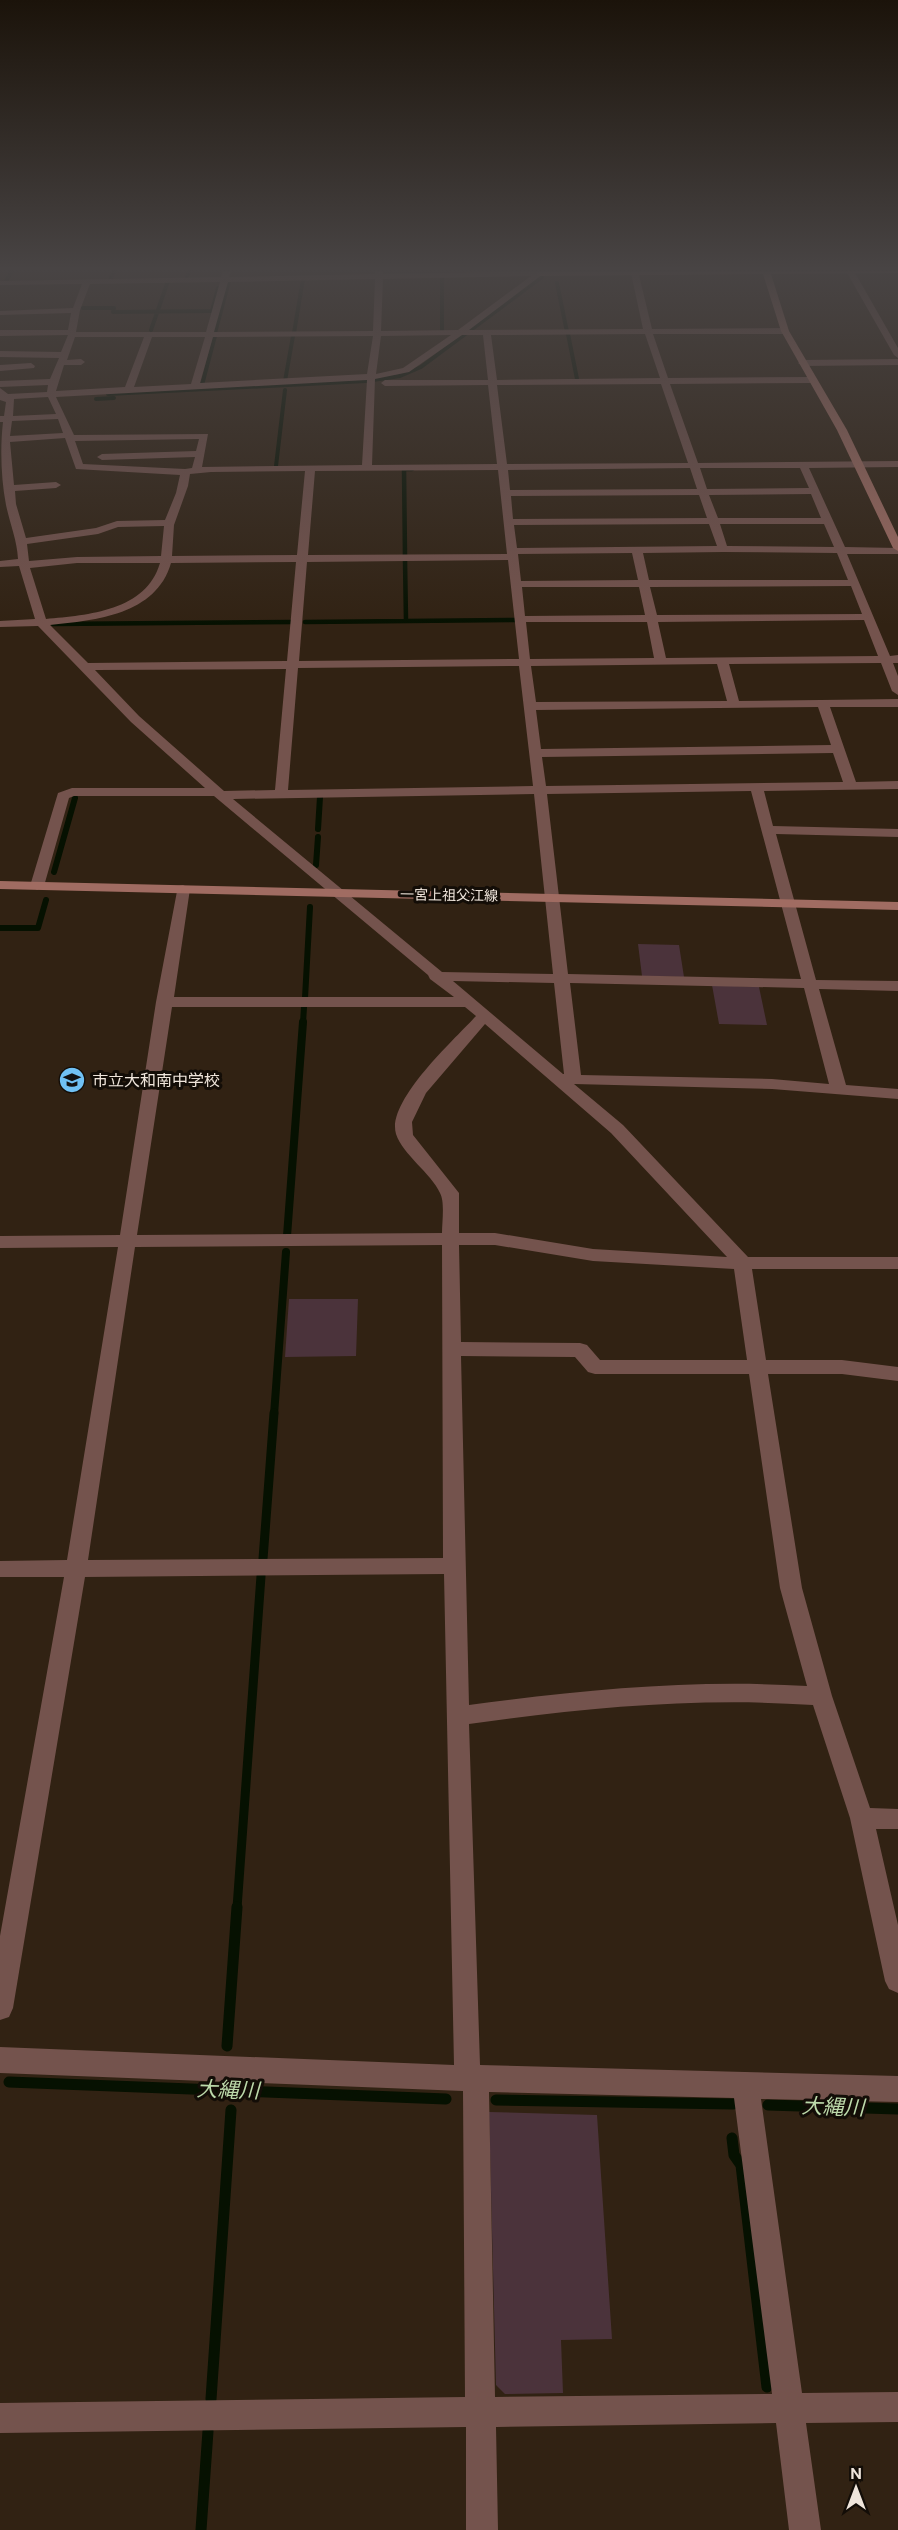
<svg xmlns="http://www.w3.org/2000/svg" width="898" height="2530" viewBox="0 0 898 2530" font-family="'DM Sans','Noto Sans JP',sans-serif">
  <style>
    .green { fill: #4b333b }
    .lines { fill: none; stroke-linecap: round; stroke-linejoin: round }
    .stream-far5 { stroke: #061101; stroke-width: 4 }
    .stream-far4 { stroke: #061101; stroke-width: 4.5 }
    .stream-far3 { stroke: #061101; stroke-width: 6 }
    .stream-far2 { stroke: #061101; stroke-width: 8 }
    .stream-far1 { stroke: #061101; stroke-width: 9 }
    .stream { stroke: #061101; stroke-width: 11 }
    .street { fill: #74534d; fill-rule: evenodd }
    .secondary { fill: #a06c62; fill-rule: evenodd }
    .labels { text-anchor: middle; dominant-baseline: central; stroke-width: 6; stroke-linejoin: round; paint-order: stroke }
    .far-street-label { font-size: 14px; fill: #efe5db; stroke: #130d07 }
    .poi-label { font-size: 16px; fill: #efe5db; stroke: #130d07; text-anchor: start }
    .near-water-label { font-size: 21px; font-style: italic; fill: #bcd9aa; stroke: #130d07 }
  </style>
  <rect width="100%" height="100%" fill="#312213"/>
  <path class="green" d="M638 944 679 945 684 977 642 976Z
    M712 985 759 987 767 1025 719 1024Z
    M289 1299H358L356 1356 285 1357Z
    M489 2112 597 2115 612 2339 561 2340 563 2393 505 2394 496 2385Z"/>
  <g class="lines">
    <path class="stream-far5" d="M187 277 189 271
      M442 277V333
      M111 278 114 271
      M6 281 12 271
      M557 283 567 332
      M83 308H114L113 312 212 311 218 288
      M151 330 168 281
      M215 333 229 281
      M294 333 303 279
      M568 334 577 379
      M285 381 293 336
      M202 385 215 336
      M108 394 366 381 400 376 421 367 542 277
      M96 399 114 398
      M276 466 285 390"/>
    <path class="stream-far4" d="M405 556 404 469H412
      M405 560 406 621
      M305 622 516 620
      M53 624 291 622"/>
    <path class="stream-far3" d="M318 829 320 797
      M316 865 318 837
      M54 872 75 798
      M0 928H38L46 900
      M305 998 310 907
      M303 1023 304 1007"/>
    <path class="stream-far2" d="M287 1236 303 1022
      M274 1415 286 1252"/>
    <path class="stream-far1" d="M263 1559 274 1413
      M237 1908 261 1576"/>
    <path class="stream" d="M227 2046 237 1907
      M9 2082 446 2099
      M496 2100 733 2104
      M768 2105 898 2109
      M732 2138 734 2155 741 2165 767 2387
      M211 2399 231 2110
      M201 2530 208 2431"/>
    <path class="street" d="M223 271H231L229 277 375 274V271H383V274L547 271 469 330 643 329 631 273 638 271 652 329 785 328 789 331 785 334H653L668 378 813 377 817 380 813 383 670 384 698 463 898 461V467L809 468 845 547 898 548V554H847L890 656 898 655V663H893L898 676V695L892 691 881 663 729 664 739 701 898 699V707H830L856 782 898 781V789L764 791 773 826 898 829V837L776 834 816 980 898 981V991L819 989 846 1085 898 1089V1099L772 1089 574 1084 623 1125 748 1257H898V1269H752L766 1360H842L898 1367V1381L842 1374H768L802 1588 832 1696 870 1808 898 1809V1829H876L898 1925V1993L889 1989 885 1981 850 1818 813 1705C697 1697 584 1708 469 1724L480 2065 898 2076V2102L761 2099 802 2393 898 2392V2422L806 2423 821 2530H789L776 2423 496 2427 498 2530H466V2427L0 2433V2403L465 2397 463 2091 0 2073V2047L454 2065 444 1574 85 1577 13 2008 9 2017 0 2020V1936L64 1577H0V1561L67 1560 118 1247 0 1248V1236L120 1235 156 1002 178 886 183 885 190 889 174 997H454L430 979 428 975 214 796H74L69 798 44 886 37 890 30 886 58 793 72 788H205L131 722 38 626 0 627V621L35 619 19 566 0 567V561L18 559C17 540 10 524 6 505 1 479 0 448 3 422H0V416H4L6 402 0 400V388L8 394 47 392 48 385 0 387V381L50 379 59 358 0 357V351L61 352 68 335 0 336V330H68L71 313 0 315V311L73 308 82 284 0 285V281L221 277ZM531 276 458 330 381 331 383 279ZM375 279 373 331 214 332 228 282ZM220 282 206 332H76L80 310 90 284ZM645 334 660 378 497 380 491 335ZM451 335 403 368 376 374 381 336ZM462 335H483L488 380H385L381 383 385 386 488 385 497 464 372 465 375 379 409 372ZM373 336 367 374 200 383 213 337ZM75 337H144L125 387 56 391 64 365H81L85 362 81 359 67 360ZM152 337H205L191 384 134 387ZM367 380 362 465 202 467 208 434 74 435 56 397ZM661 384 688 463 507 464 497 385ZM48 397 56 414 13 416 14 399ZM58 419 63 433 10 436 12 421ZM65 438 76 469 180 475 176 493 165 520 117 521 96 528 26 538 16 504 15 491 56 488 61 485 56 482 14 485 10 442ZM199 439 196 451 102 454 97 457 102 460 195 457 192 468 185 469 83 464 75 441ZM690 468 697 489 510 490 508 470ZM700 468H800L809 488 707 489ZM498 470 507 554 308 555 315 471ZM305 471 297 555 172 556 174 525 188 486 190 474 211 472ZM811 494 821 518H718L709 495ZM699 495 707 518 513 519 511 496ZM709 524 717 546 517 548 514 525ZM720 524H824L834 547 727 546ZM164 526 161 556 77 557 29 561 27 544 98 534 118 527ZM723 552 837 553 848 580H649L643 553ZM632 553 638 580 521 581 518 554ZM508 560 519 659 299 661 307 562ZM296 562 287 661 88 663 50 625C96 620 156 615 171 563ZM77 563H160C146 611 88 615 46 619L30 568ZM851 586 862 614 657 615 650 587ZM522 587H639L645 615 525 616ZM864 620 878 656 666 658 658 622ZM526 622H647L654 658 530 659ZM717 664 727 701 536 702 531 666ZM519 666 533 786 288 790 298 668ZM286 669 275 790 224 791 139 716 95 670ZM818 707 831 745 541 749 536 710ZM833 753 843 782 546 786 542 757ZM751 791 801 979 568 974 547 794ZM534 794 553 974 442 972 233 799ZM453 981 554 983 564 1074H563ZM570 983 804 988 829 1084 772 1079 581 1075ZM172 1007H465L476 1016C455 1039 386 1101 396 1134 403 1155 431 1173 440 1193 445 1202 442 1222 442 1233L137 1235ZM485 1024 611 1133 727 1257 593 1249 495 1233H459V1193L413 1135 412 1122 426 1093ZM442 1245 443 1558 88 1560 135 1247ZM459 1245H495L593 1261 734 1269 747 1360H600L587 1345 580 1343 461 1342ZM461 1356 575 1357 588 1372 595 1374H749L780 1588 807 1686C693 1679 582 1690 469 1705ZM489 2092 734 2098 772 2394 495 2397Z
      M846 271H854L898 348V358L894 355Z
      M898 359V365L802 366 798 363 802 360Z
      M31 363 35 366 34 368 0 371V365Z"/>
    <path class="secondary" d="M898 271V273L771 274 789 331 847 430 898 537V551L893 548 837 430 781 331 763 274 540 276 536 274 540 272Z
      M0 881 898 902V910L0 889Z"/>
  </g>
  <linearGradient id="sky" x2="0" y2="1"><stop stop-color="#1b130a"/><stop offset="0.43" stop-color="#484444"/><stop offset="1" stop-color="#484444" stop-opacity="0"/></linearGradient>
  <rect width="898" height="625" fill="url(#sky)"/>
  <defs>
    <g id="school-disc" transform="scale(1.35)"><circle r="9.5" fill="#70c1f4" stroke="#130d07"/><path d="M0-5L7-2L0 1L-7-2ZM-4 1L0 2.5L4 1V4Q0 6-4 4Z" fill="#111"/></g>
  </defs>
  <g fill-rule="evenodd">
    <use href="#school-disc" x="72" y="1080"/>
  </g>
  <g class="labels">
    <g class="far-street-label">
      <text transform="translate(449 895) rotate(1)">一宮上祖父江線</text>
    </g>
    <g class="poi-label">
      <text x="92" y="1080">市立大和南中学校</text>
    </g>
    <g class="near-water-label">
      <text transform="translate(228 2090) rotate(2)">大縄川</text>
      <text transform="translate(833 2107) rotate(2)">大縄川</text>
    </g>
  </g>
  <g transform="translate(856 2488)" stroke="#130d07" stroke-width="4.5" paint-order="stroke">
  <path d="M0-4.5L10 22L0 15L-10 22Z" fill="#efe5db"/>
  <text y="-9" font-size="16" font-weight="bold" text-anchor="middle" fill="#efe5db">N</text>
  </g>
</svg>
